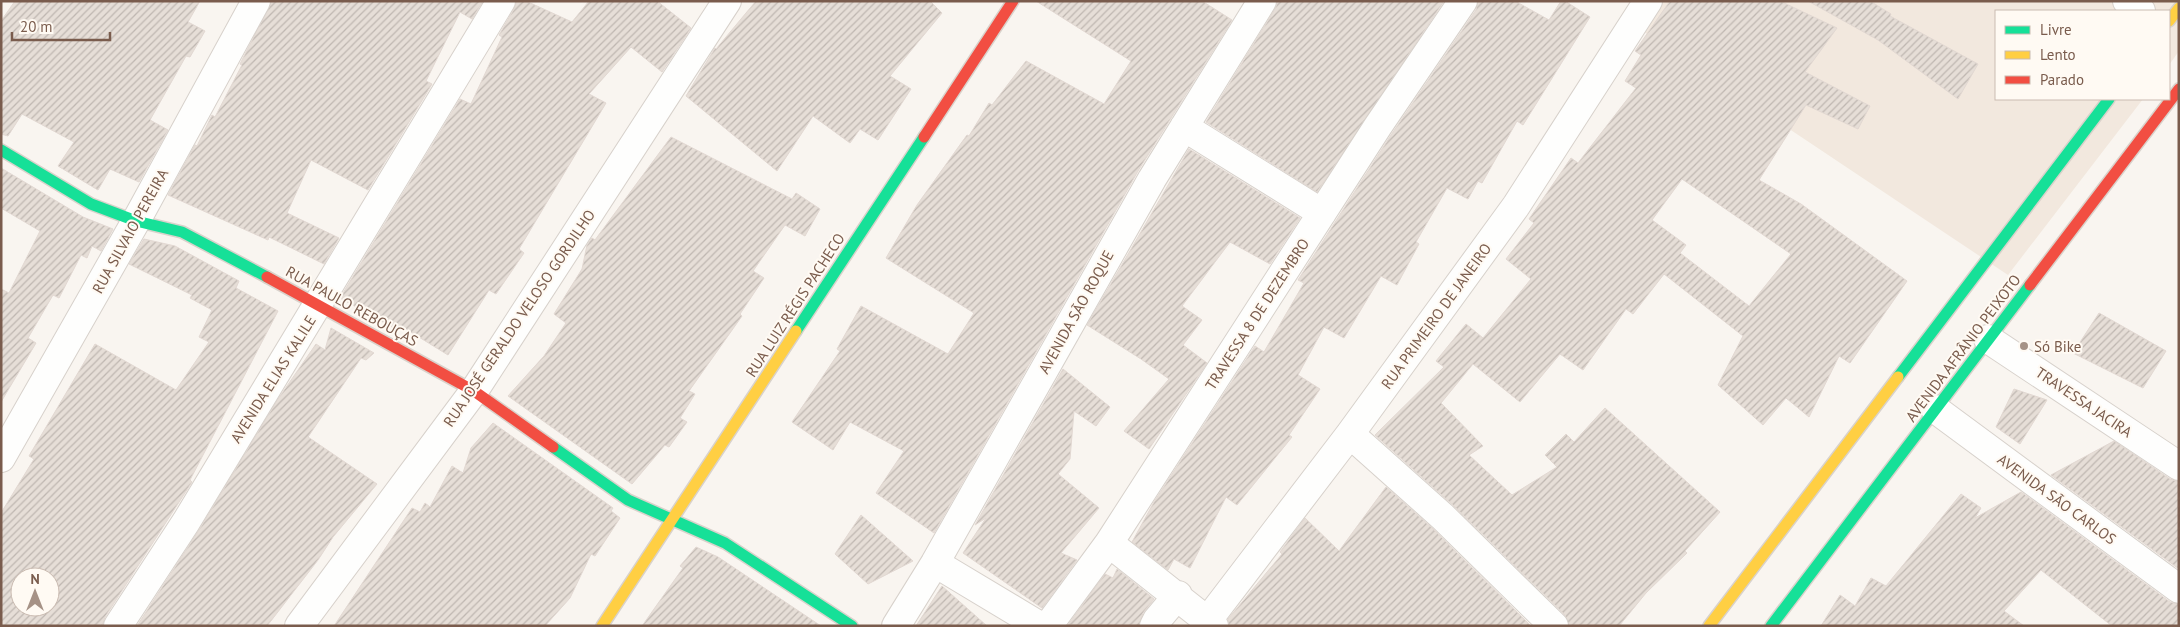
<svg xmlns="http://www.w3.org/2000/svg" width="2180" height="627" viewBox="0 0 2180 627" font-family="'PT Sans',sans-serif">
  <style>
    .residential { fill: #f2e8de }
    .building { fill: url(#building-hatch); stroke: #e2d8d2; fill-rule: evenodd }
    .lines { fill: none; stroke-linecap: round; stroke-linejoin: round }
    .street-casing { stroke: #d7d1cb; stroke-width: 30 }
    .fast-casing { stroke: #d9d2cb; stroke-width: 14 }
    .slow-casing { stroke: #d9d2cb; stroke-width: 14 }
    .jam-casing { stroke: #d9d2cb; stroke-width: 14 }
    .street { stroke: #fefefd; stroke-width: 28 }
    .fast { stroke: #16e098; stroke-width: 11 }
    .slow { stroke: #ffcf43; stroke-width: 11 }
    .jam { stroke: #f24e42; stroke-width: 11 }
    .poi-dot { fill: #a69286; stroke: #fffaf3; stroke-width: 2 }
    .labels { text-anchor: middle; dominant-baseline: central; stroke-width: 4; stroke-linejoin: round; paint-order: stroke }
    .street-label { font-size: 15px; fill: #7a5c4d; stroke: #fffaf3 }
    .poi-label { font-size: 15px; fill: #7a5c4d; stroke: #fffaf3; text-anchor: start }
  </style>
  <defs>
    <pattern id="building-hatch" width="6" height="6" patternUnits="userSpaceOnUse" patternTransform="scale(1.25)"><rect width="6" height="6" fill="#e6ded7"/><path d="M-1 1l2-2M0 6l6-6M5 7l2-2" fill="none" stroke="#bfb7b1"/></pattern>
  </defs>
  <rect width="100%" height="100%" fill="#f9f5f0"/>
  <path class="residential" d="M1657 1H2179V51L2169 65V11H1996V99H2143L2008 275 1641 30Z"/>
  <path class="building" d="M15 1H200L188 22 205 31 190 57 186 56 150 120 168 130 139 182 110 169 98 190 58 166 74 142 22 114 8 136 1 134V21Z
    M272 1H483L472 19 460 12 426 81 432 84 368 190 311 160 287 213 339 238 324 264 269 237 268 240 168 195 195 145 197 146 212 115 215 117 242 65 240 64Z
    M517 1H526L572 22 589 1H657L691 28 662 72 631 47 589 94 606 103 519 249 524 253 496 294 489 290 448 355 401 326 397 330 340 298 460 99 471 104 502 37 499 35 514 9Z
    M756 1H930L942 13 890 76 911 89 878 140 860 129 850 143 813 116 777 171 686 96 715 48 716 49Z
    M1036 1H1202L1232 20 1138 171 934 533 876 493 904 451 850 422 833 450 792 422 840 351 837 349 861 306 948 354 974 313 886 258 917 205 967 135 969 136 989 103 992 105 1026 61 1104 104 1131 61Z
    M1278 1H1444L1317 192 1206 122 1275 9Z
    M1478 1H1515L1549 20 1561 1H1565L1590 17 1523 125 1517 121 1482 183 1478 181 1468 199 1447 188 1416 242 1419 244 1397 285 1381 276 1344 338 1324 327 1298 375 1320 389 1289 435 1292 437 1237 505 1226 497 1190 568 1174 559 1168 570 1132 542 1154 502 1255 346 1264 352 1304 283 1298 280 1391 135 1476 10Z
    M1670 1H1780L1837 28 1805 72 1870 106 1858 129 1806 105 1759 180 1801 204 1907 281 1850 363 1839 356 1809 417 1786 398 1763 425 1718 385 1743 336 1664 274 1633 314 1626 309 1583 370 1560 354 1520 402 1473 364 1441 403 1483 446 1469 455 1512 495 1557 467 1545 455 1566 434 1574 442 1605 408 1720 512 1685 551 1687 553 1646 593 1619 626H1569L1565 615 1454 506 1375 435 1444 367 1436 361 1466 324 1483 338 1531 279 1506 259 1534 223 1529 219 1571 158 1578 163 1636 88 1625 81 1641 55 1635 51ZM1682 179 1791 254 1749 306 1680 253 1686 245 1652 220Z
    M1808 1H1870L1891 14 1890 16 1978 64 1958 99 1878 40Z
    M671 137 792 199 796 193 820 209 805 236 785 225 753 271 764 278 740 314 742 316 689 391 695 394 680 418 687 422 669 447 665 445 632 484 508 396 544 356 566 323 554 314 582 269 587 245 592 238 595 240Z
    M1189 149 1300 218 1270 264 1230 242 1182 306 1202 320 1183 345 1207 363 1149 449 1124 431 1169 379 1141 359 1087 325Z
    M1 168 83 217 113 229 101 251 92 246 87 258 81 255 59 298 53 295 28 338 36 343 1 402V289L9 293 40 231 1 208Z
    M144 239 175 246 239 281 236 288 278 311 190 480 192 482 105 617 102 626H1V513L34 459 29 456 95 344 176 390 209 342 199 337 212 310 190 298 192 295 129 264ZM20 577H50V607H20Z
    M2099 313 2166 351 2143 388 2073 353Z
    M331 328 374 353 366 360 361 358 308 437 377 484 333 537 318 560 267 626H137L199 530 278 399 316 344 325 350Z
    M1063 369 1110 407 1096 426 1074 411 1070 459 1058 474 1099 508 1061 553 1077 560 1042 608 963 553 986 518 975 525Z
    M2014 389 2047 400 2020 444 1996 427Z
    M493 423 613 508 611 511 620 518 595 556 591 554 570 598 545 626H334L412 508 420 512 425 503 430 507 452 466 463 473 471 448Z
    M2114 441 2170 479 2179 482V569L2051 475Z
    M1386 487 1432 528 1531 626H1229L1228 619 1282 554 1280 552 1305 518 1339 551Z
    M2021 492 2170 602 2179 604V626H2112L2041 570 2004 611 2024 626H1821L1840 595 1855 606 1871 578 1886 586 1961 494 1981 508 1975 518Z
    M861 515 913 561 868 584 835 554Z
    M696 547 718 557 821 626H642L683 568 680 566Z
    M1117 569 1154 599 1143 613 1139 626 1068 625 1105 574 1113 578Z
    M942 586 987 626H916Z"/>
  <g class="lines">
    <g class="street-casing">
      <path id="street" d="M2127 1 2141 11
        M1184 127 1322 213
        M1988 339 2179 466
        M1935 409 2179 589
        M1350 434 1443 517 1554 626
        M1 458 136 221 256 1
        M1109 543 1214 626
        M935 563 1040 626
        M1208 620 1350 434 1516 206 1648 1
        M118 626 186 522 501 1
        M299 626 474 391 727 1
        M896 626 935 563 1152 179 1262 1
        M1048 626 1109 543 1378 126 1463 1
        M1154 626 1157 620 1178 595"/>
    </g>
    <g class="fast-casing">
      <path id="fast" d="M1 150 91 204 136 221 182 232 267 277
        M796 331 924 137
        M1898 377 2109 99
        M553 447 628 500 725 543 852 626
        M1771 626 2030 285"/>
    </g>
    <g class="slow-casing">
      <path id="slow" d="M2169 21 2179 8
        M602 626 796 331
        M1709 626 1898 377"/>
    </g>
    <g class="jam-casing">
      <path id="jam" d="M924 137 1013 1
        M267 277 474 391 553 447
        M2030 285 2179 89"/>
    </g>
    <use href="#street" class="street"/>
    <use href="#fast" class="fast"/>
    <use href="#slow" class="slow"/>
    <use href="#jam" class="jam"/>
  </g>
  <circle class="poi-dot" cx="2024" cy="346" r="5"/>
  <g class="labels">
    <g class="street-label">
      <text transform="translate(130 231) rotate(-61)">RUA SILVAIO PEREIRA</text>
      <text transform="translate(795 305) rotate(-57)">RUA LUIZ RÉGIS PACHECO</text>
      <text transform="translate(352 306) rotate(29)">RUA PAULO REBOUÇAS</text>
      <text transform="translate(1076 312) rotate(-61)">AVENIDA SÃO ROQUE</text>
      <text transform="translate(1257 314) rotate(-57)">TRAVESSA 8 DE DEZEMBRO</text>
      <text transform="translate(1436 316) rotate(-54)">RUA PRIMEIRO DE JANEIRO</text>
      <text transform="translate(519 318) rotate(-56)">RUA JOSÉ GERALDO VELOSO GORDILHO</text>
      <text transform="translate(1963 348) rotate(-53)">AVENIDA AFRÂNIO PEIXOTO</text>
      <text transform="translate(273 379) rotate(-58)">AVENIDA ELIAS KALILE</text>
      <text transform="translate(2084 402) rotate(34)">TRAVESSA JACIRA</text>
      <text transform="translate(2057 499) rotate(36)">AVENIDA SÃO CARLOS</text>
    </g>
    <g class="poi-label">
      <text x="2034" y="346">Só Bike</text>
    </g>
  </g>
  <rect width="2180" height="627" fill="none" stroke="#7a5c4d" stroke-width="5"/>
  <rect x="1995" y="10" width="175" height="90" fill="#fffaf3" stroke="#cabbb1"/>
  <rect x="2005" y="26" width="25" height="8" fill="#16e098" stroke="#cabbb1"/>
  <text x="2040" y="35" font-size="15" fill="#7a5c4d">Livre</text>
  <rect x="2005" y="51" width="25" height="8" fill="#ffcf43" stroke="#cabbb1"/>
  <text x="2040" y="60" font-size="15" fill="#7a5c4d">Lento</text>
  <rect x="2005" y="76" width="25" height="8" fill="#f24e42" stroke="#cabbb1"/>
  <text x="2040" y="85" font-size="15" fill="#7a5c4d">Parado</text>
  <g transform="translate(35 592)"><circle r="24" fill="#fffaf3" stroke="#cabbb1"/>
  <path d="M0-4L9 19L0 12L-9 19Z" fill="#a69286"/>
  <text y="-8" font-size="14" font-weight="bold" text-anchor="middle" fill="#7a5c4d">N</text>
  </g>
  <path d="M12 32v8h98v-8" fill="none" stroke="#7a5c4d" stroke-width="2.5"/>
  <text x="20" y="32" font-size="15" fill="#7a5c4d" stroke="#fffaf3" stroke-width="4" paint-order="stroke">20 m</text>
</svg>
